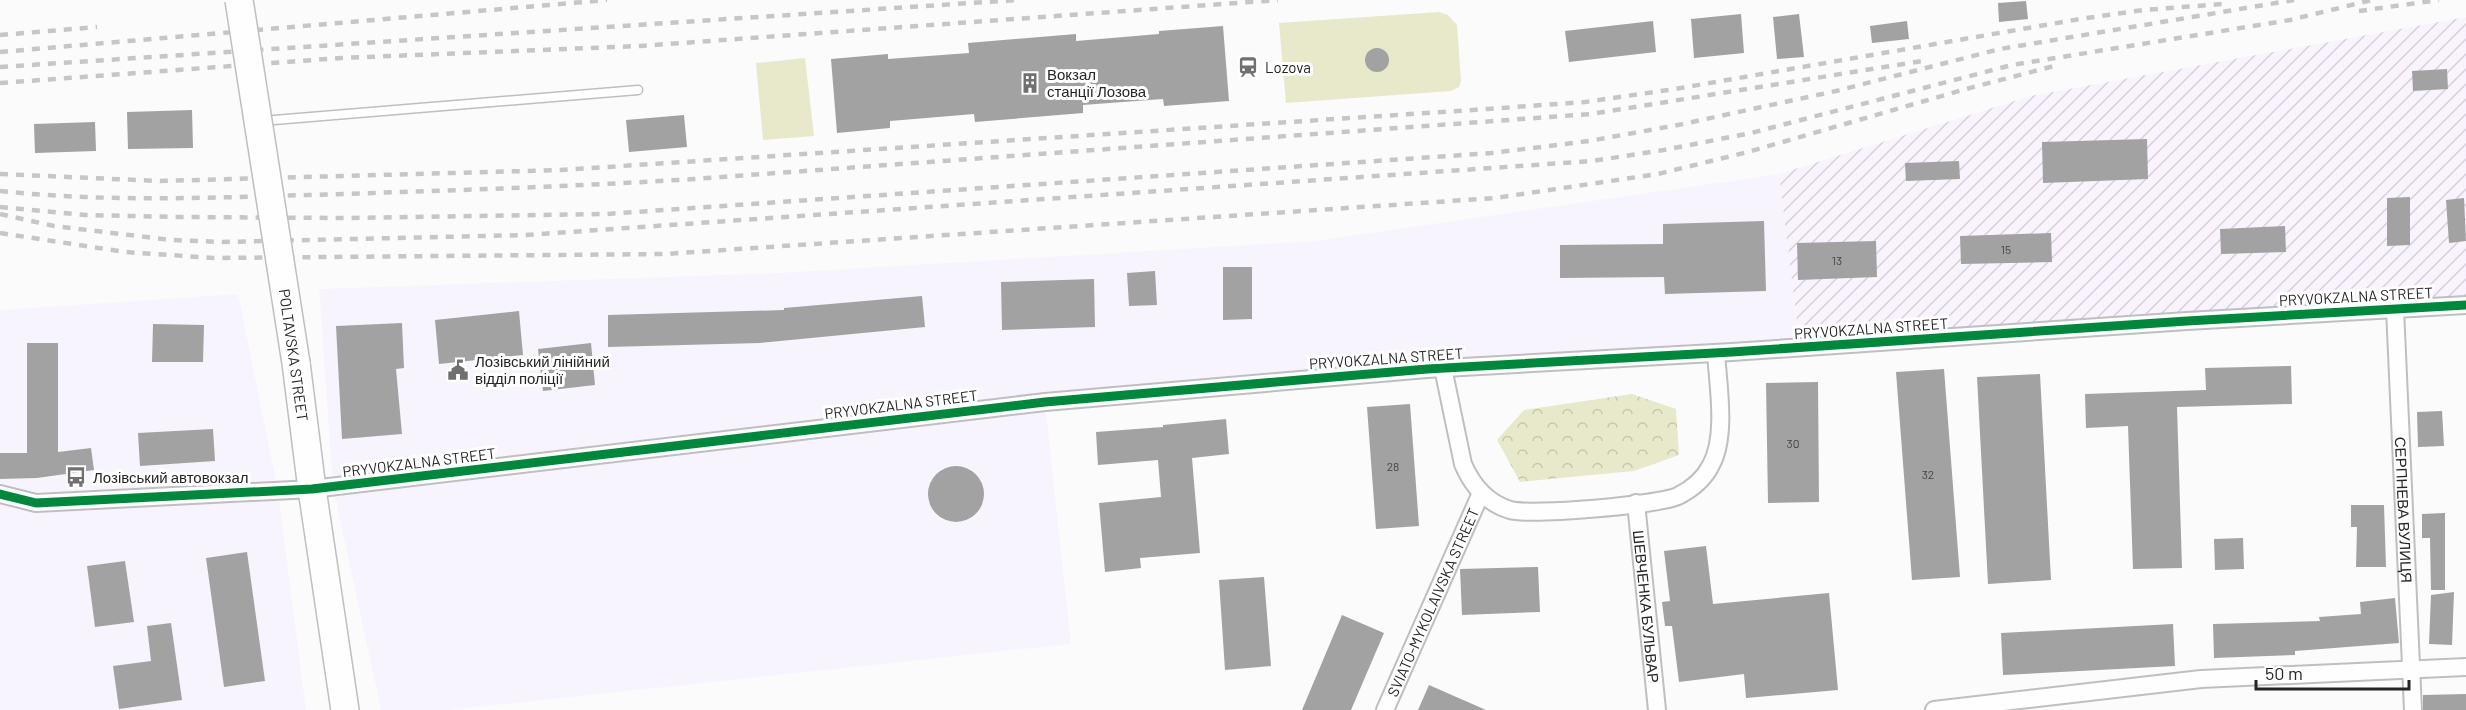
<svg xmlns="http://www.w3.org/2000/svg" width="2466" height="710" viewBox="0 0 2466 710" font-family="Barlow,sans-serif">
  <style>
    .commercial { fill: #f8f4fe }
    .industrial { fill: url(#industrial-furrows) }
    .grass { fill: #e7e9ca }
    .forest { fill: url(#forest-crowns) }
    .building { fill: #a2a2a3 }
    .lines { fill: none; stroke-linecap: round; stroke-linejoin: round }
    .service-casing { stroke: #bfbfc0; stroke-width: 11 }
    .minor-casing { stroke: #bfbfc0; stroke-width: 20 }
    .primary-casing { stroke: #bfbfc0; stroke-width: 30 }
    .service { stroke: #fefeff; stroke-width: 8 }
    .minor { stroke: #fefeff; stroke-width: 16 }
    .primary { stroke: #fefeff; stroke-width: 27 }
    .rail { stroke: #c6c6c6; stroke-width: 4.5; stroke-dasharray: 8 8; stroke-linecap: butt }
    .primary-bridge-casing { stroke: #bfbfc0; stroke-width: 30; stroke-linecap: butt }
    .primary-bridge { stroke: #fefeff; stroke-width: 27 }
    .cycleway-casing { stroke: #fff; stroke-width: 13 }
    .cycleway { stroke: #00873e; stroke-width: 9 }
    .labels { text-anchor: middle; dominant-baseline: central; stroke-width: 6; stroke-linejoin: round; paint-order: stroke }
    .number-label { font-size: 12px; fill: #444 }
    .poi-label { font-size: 15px; fill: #252525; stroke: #fff; text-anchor: start }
    .street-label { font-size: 15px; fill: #252525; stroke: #fff }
  </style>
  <defs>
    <pattern id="industrial-furrows" width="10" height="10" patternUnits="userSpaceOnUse" patternTransform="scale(1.5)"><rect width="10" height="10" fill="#f9f3fd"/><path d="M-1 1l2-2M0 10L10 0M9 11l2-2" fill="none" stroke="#d5d0d9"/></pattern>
    <pattern id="forest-crowns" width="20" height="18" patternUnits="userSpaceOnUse" patternTransform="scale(1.5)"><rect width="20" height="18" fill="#e7e9ca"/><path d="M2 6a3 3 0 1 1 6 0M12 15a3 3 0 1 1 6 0" fill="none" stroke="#c6c8ad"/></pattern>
  </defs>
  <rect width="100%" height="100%" fill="#fbfbfc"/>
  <path class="commercial" d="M1779 174 1800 347 1045 403 1071 644 449 710H381L333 487 319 289 778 273 1315 241Z
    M238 294 278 491 306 710H0V310Z"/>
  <path class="industrial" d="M2466 17V305L1800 347 1779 174 2031 96Z"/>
  <path class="grass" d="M1439 12 1448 15 1457 25 1461 81 1459 87 1451 91 1286 103 1279 23Z
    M805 58 814 136 763 140 756 63Z"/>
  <path class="forest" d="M1632 394 1676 409 1679 455 1634 471 1520 482 1497 440 1524 410Z"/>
  <path class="building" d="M2026 1 2028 19 1999 22 1998 3Z
    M1741 14 1744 53 1694 58 1691 19Z
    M1799 14 1804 57 1777 59 1773 17Z
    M1653 21 1656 52 1569 62 1565 31Z
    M1907 21 1909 39 1872 43 1870 26Z
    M1223 26 1229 101 1164 106 1163 99 1083 105V113L975 122 974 114 890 121V128L837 133 831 59 888 54V59L969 53 968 43 1076 34V41L1159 34V31Z
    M1365 60a12 12 0 1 1 24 0a12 12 0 1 1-24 0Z
    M2447 69 2448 89 2413 91 2412 71Z
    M192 110 193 148 128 149 127 112Z
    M684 115 687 147 629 152 626 120Z
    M95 122 96 151 35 153 34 124Z
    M2147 139 2148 179 2043 183 2042 142Z
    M1959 161 1960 179 1906 181 1905 163Z
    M2410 197V245L2387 246V198Z
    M2464 198 2466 241 2449 243 2446 200Z
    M1764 221 1766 291 1665 294 1664 277 1560 278V245L1663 244V224Z
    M2285 226 2286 252 2221 254 2220 229Z
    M2051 233 2052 262 1961 264 1960 236Z
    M1876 241 1877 277 1798 280 1797 243Z
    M1223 267H1252V319L1223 320Z
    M1155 271 1157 305 1129 306 1127 273Z
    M1094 279 1095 327 1002 330 1001 282Z
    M922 296 925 327 760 343 608 347V315L784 310V308Z
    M519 311 523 355 439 364 435 320Z
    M402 323 404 368 396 369 402 434 342 439 336 326Z
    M153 324 204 325 203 362H152Z
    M27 343H58V452L91 448 94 470 37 478 0 479V453H27Z
    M591 343 595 385 543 391 538 349Z
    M2291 366 2292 404 2177 407 2182 568 2133 569 2128 426 2086 428 2085 394 2206 390 2205 368Z
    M1944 369 1960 577 1912 580 1896 372Z
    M2040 374 2051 580 1988 584 1977 377Z
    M1818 382 1819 502 1768 503 1766 383Z
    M1410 404 1419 526 1376 529 1367 407Z
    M2442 411 2444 446 2418 447 2417 412Z
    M1226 419 1229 454 1192 458 1200 553 1140 558 1141 568 1105 572 1099 503 1161 497 1158 460 1098 465 1096 432 1163 427V425Z
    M213 429 215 461 140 466 138 433Z
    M928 494a28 28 0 1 1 56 0a28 28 0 1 1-56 0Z
    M2351 505H2384L2386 567H2356L2357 527H2351Z
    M2445 513V590H2431L2430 538H2422V514Z
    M2243 538 2244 569 2215 570 2214 539Z
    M1706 546 1713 604 1829 593 1838 690 1746 698 1744 674 1679 682 1672 626H1665L1662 602 1670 601 1664 551Z
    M247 552 265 681 224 687 206 558Z
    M125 561 134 622 95 627 87 566Z
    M1538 567 1540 612 1462 615 1460 569Z
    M1264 577 1271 666 1225 670 1219 580Z
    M2454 592 2452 645 2429 644 2431 595Z
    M2395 598 2399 643 2295 651V655L2214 658 2213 624 2320 621 2319 617 2361 614 2360 602Z
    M1342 615 1384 633 1351 710H1302Z
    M171 623 182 700 119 709 113 666 151 661 147 626Z
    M2173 624 2175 666 2003 675 2001 633Z
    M1429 685 1486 710H1418Z
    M2466 694V710H2423V695Z"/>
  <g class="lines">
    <g class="service-casing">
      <path id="service" d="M262 121 638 90"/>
    </g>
    <g class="minor-casing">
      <g id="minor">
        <path id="s1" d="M2395 309 2413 710"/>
        <path d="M1443 368 1463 464C1472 485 1487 503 1510 510 1532 516 1657 505 1678 496 1692 489 1704 479 1711 465 1727 436 1718 385 1716 353"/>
        <path d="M0 494 36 503 312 489 1045 402 1427 369 1732 352 2187 321 2466 305"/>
        <path id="s2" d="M1636 503 1657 710"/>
        <path id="s3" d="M1385 710 1481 493"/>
        <path d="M1934 710 2201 679 2466 667"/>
      </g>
    </g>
    <g class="primary-casing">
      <path id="primary" d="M296 363 312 489 345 710"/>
    </g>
    <use href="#service" class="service"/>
    <use href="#minor" class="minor"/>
    <use href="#primary" class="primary"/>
    <path class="rail" d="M2359 11 2439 0
      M0 35 97 27
      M0 52 607 0
      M0 67 1016 0
      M0 83 341 58 640 46 1278 0
      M0 174 160 181 561 170 1487 109 1585 102 1675 89 2080 19 2143 10 2223 4
      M0 191C102 202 206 198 308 195 437 191 565 187 694 179L1591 114 1922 61
      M0 207 85 215 180 217 346 218 606 214 1492 153 1589 141 1678 125 1836 91 2000 49 2294 0
      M0 214 54 226 171 240 223 242 526 235 1592 161 1664 150 1751 133 2012 65 2290 20 2372 0
      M0 233 125 252 214 258 665 254 1495 198 1658 174 1748 152 1966 89 2058 65"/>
    <g class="primary-bridge-casing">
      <path id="primary-bridge" d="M239 0 296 363"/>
    </g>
    <use href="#primary-bridge" class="primary-bridge"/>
    <g class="cycleway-casing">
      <path id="cycleway" d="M0 494 36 503 312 489 1045 402 1427 369 1732 352 2187 321 2466 305"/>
    </g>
    <use href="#cycleway" class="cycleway"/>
  </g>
  <defs>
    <g id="station-bare" transform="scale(1.62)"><path d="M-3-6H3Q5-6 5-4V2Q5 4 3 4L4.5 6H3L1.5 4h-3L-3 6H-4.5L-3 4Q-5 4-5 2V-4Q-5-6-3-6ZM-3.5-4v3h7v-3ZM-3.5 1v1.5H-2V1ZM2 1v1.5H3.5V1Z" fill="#707070" stroke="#fff" stroke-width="2.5" paint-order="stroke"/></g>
    <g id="building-bare" transform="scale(1.62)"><path d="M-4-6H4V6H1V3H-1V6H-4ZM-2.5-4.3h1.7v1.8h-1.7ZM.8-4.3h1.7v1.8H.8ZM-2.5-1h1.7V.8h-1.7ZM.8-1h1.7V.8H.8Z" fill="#707070" stroke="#fff" stroke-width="2.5" paint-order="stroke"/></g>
    <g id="civic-bare" transform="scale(1.62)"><path d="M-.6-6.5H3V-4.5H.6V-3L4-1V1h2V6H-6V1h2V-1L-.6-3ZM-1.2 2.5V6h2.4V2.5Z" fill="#707070" stroke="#fff" stroke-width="2.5" paint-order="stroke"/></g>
    <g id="bus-bare" transform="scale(1.62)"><path d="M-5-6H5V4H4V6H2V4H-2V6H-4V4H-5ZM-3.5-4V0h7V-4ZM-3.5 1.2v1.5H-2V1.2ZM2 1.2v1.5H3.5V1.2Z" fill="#707070" stroke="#fff" stroke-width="2.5" paint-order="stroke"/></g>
  </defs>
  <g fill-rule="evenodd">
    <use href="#station-bare" x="1248" y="67"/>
    <use href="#building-bare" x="1030" y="83"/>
    <use href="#civic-bare" x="458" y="370"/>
    <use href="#bus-bare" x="76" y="477"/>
  </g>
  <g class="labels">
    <g class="number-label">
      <text x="2006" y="249">15</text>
      <text x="1837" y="260">13</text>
      <text x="1793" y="443">30</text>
      <text x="1393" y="466">28</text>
      <text x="1928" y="474">32</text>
    </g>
    <g class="poi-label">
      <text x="1265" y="67">Lozova</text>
      <text x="1047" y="74">Вокзал<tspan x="1047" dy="17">станції Лозова</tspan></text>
      <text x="475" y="361">Лозівський лінійний<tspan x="475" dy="17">відділ поліції</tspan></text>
      <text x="93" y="477">Лозівський автовокзал</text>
    </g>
    <g class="street-label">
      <text transform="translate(2356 296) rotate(-3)">PRYVOKZALNA STREET</text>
      <text transform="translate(1871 328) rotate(-4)">PRYVOKZALNA STREET</text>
      <text transform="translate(294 355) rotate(82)">POLTAVSKA STREET</text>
      <text transform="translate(1386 358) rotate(-4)">PRYVOKZALNA STREET</text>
      <text transform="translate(901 404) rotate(-7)">PRYVOKZALNA STREET</text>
      <text transform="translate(419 462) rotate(-7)">PRYVOKZALNA STREET</text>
      <text stroke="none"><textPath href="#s1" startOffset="201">СЕРПНЕВА ВУЛИЦЯ</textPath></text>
      <text stroke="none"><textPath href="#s3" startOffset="118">SVIATO-MYKOLAIVSKA STREET</textPath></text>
      <text stroke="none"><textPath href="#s2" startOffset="104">ШЕВЧЕНКА БУЛЬВАР</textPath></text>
    </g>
  </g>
  <path d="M2256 680v9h153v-9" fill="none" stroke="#252525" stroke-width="3"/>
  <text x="2265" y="680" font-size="18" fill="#252525" stroke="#ffffff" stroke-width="4.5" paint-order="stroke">50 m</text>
</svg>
